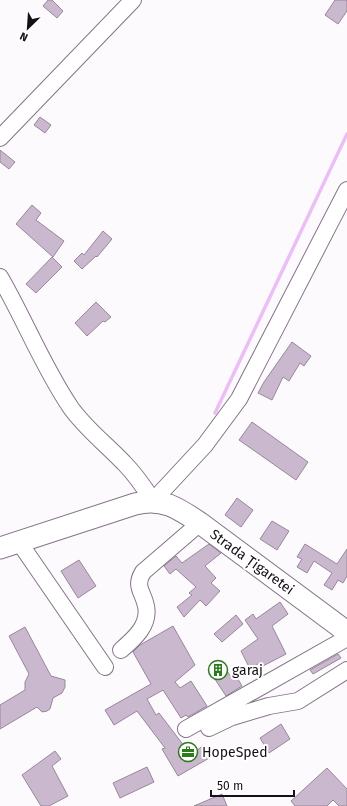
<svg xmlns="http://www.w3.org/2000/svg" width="347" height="806" viewBox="0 0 347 806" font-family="'Fira Sans',sans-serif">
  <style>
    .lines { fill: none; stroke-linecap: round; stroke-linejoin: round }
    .stream { stroke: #ecbef6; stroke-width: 3.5 }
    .building { fill: #cab9ce; stroke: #98879b }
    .minor-casing { stroke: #847487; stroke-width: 18 }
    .major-casing { stroke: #847487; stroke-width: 23 }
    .minor { stroke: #fff; stroke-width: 16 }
    .major { stroke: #fff; stroke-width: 21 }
    .labels { text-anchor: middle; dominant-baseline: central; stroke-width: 4; stroke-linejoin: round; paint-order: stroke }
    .street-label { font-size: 14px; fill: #161017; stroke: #fff }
    .poi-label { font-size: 14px; fill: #161017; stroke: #fff; text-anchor: start }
  </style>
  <rect width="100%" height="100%" fill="#fdfafe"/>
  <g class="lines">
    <path class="stream" d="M215 413 347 134"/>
  </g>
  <path class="building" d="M48 0H52L63 11 57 18 43 6Z
    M335 0H347V11L338 24 325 15Z
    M40 117 51 125 45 133 34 125Z
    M0 150 15 162 9 169 0 162Z
    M32 205 41 213 36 220 64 241 53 257 16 224Z
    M103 231 112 239 97 257 96 256 82 269 74 261 82 253 84 255Z
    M52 257 62 267 36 293 26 284Z
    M96 302 111 317 105 322 103 321 87 336 75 323Z
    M292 342 311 356 304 366 300 363 289 381 283 377 272 400 258 393 264 382Z
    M252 422 308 462 296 480 239 440Z
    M237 498 253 510 241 527 225 515Z
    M272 521 289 531 277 550 260 539Z
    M209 544 221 553 205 566 216 578 211 583 220 591 206 606 200 600 184 617 177 607 192 595 189 593 196 587 176 569 170 574 164 566 176 556 182 563Z
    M305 544 337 564 347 549V576L343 583 338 580 332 590 324 585 332 573 314 561 307 573 297 567 302 559 297 557Z
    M79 560 96 586 78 598 61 571Z
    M280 602 288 614 272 626 286 654 263 666 261 662 250 669 241 651 258 639 245 620 253 614 256 619Z
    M236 615 243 624 222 642 214 634Z
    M173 626 195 665 175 682 180 688 191 681 207 706 188 717 186 715 181 718 163 690 147 699 156 715 159 713 191 755 204 745 211 757 178 776 162 749 165 748 137 711 114 725 105 710 151 684 133 652 140 645Z
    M25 627 51 676 65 680V687L62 693 53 698 50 709 47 711 42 712 37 707 0 729V705L25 690V682L29 674 9 636Z
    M338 654 341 658 313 674 310 670Z
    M222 662 232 679 236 676 242 686 226 696 209 670Z
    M281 724 290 739 269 753 260 738Z
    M55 751 61 759 52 766 68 796 49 806H41L22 775Z
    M147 767 154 782 120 798 113 783Z
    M327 768 347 789V806H339L333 800 327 806H295L291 801Z
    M222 794 227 806H194Z"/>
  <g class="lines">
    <g class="minor-casing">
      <path id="minor" d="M0 138 133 0
        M0 277C25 320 43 367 71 408 86 429 106 444 124 463 135 474 144 487 153 501L205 445 239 399 347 190
        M19 542 105 667
        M121 650C134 639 150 625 146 606 143 591 134 587 143 572L200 523
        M209 728 232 717 269 706 298 701 347 670
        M186 729 347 638"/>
    </g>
    <g class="major-casing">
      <path id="major" d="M0 548 135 504C162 497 178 508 200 523L347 632"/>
    </g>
    <use href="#minor" class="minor"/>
    <use href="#major" class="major"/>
  </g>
  <defs>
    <g id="building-ring" transform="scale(1)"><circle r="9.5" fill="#fff" stroke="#2f791e" stroke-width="1.5"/><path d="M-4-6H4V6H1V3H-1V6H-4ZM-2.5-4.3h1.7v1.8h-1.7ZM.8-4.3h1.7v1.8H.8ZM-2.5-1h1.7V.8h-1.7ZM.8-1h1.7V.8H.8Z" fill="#2f791e"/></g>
    <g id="office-ring" transform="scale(1)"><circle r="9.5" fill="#fff" stroke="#2f791e" stroke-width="1.5"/><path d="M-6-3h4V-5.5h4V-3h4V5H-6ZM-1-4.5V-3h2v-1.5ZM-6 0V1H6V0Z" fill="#2f791e"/></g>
  </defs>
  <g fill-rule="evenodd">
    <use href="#building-ring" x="218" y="670"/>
    <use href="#office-ring" x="188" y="752"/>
  </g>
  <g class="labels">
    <g class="street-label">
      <text transform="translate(252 562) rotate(36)">Strada Țigaretei</text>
    </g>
    <g class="poi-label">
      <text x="232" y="670">garaj</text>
      <text x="202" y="752">HopeSped</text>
    </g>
  </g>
  <g transform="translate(28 28) rotate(205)" stroke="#ffffff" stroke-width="3" paint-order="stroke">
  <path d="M0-3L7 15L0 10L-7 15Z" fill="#161017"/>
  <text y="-6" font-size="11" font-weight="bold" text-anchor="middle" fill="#161017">N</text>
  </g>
  <path d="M211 790v6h83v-6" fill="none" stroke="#161017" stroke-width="2"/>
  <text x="217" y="790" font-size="12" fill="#161017" stroke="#ffffff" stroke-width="3" paint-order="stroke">50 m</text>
</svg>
